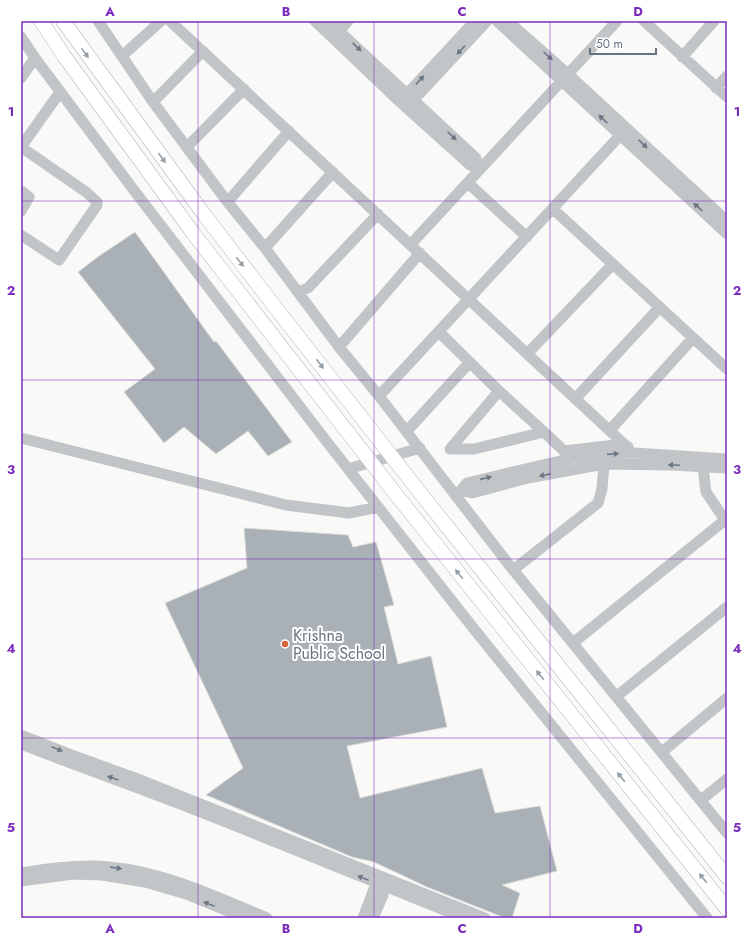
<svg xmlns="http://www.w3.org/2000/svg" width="748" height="939" viewBox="0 0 748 939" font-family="Jost,sans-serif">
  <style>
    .building { fill: #a9b0b6; stroke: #dbdbd9 }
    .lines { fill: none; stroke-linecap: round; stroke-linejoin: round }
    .major-casing { stroke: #b4b9bd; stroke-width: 15 }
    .minor { stroke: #c1c5c8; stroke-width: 11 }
    .major { stroke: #fff; stroke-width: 14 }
    .oneway { fill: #6b7884 }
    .oneway2 { fill: #949ea6 }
    .grid { fill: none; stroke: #7b2cbf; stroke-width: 1; stroke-opacity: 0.55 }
    .poi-dot { fill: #d7643a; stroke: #fff; stroke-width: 1.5 }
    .labels { text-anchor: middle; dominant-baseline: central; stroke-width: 4; stroke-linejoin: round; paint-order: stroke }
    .poi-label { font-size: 16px; fill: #667480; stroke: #fff; text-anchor: start }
    .neatline { fill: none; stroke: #7b2cbf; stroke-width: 1.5 }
    .grid-label { font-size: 13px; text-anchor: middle; font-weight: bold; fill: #7b2cbf }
  </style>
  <rect width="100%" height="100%" fill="#f9f9f7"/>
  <path class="building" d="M135 232 214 342 216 341 292 442 268 456 248 431 216 454 184 427 164 443 124 392 155 369 78 272 99 256Z
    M244 528 348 535 353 547 376 542 394 605 384 607 398 664 431 656 447 727 347 746 360 798 482 768 495 813 540 806 557 871 502 885 520 893 512 918H505L427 887 374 862 352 857 206 795 243 768 165 603 247 568Z"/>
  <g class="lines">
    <g class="major-casing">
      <path id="major" d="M41 21 64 56 193 233 398 497 727 909
        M63 21 203 213 272 303 425 499 727 877"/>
    </g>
    <path class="minor" d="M98 21 153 102 226 200 265 248 339 347 379 396 510 566 727 833
      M170 21 624 444
      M315 21 400 102
      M328 21 339 31 407 94C430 115 453 137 476 158L477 167 470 165 400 102 407 94 475 21
      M497 21 727 234
      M508 21 568 74 727 221
      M644 21 727 97
      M335 36 348 21
      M21 37 35 58 133 189 327 442 474 629 707 918
      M122 56 161 21
      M682 57 714 21
      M21 78 35 58
      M716 88 727 76
      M153 102 203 51
      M409 105 487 21
      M21 147 86 192 97 202V205L59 260 21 235
      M21 147 60 92
      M187 147 244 89
      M468 183 527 237
      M21 191 29 197 21 211
      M226 200 231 198 289 131
      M553 209 727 369
      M411 244 617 21
      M265 248 333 172
      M298 292 308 288 378 214
      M439 332 499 391 450 449H474L544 432 564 451 624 444 628 447
      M339 347 420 253
      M528 353 613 264
      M499 391 544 432
      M379 396 626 129
      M576 398 660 307
      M610 430 693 338
      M407 431 470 362
      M21 438 286 505 349 513 378 507
      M727 459 634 453 609 454 574 458 551 463 467 483 461 490 472 493 528 478 604 464 671 465 727 468
      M703 467 706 492 727 523
      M348 469 420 448
      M513 570 598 503 602 489 604 464
      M573 643 725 520
      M617 696 727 607
      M21 735 77 757 143 781 485 918
      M21 744C74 765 127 783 180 804 275 841 369 880 464 918
      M662 752 727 698
      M701 800 727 779
      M21 873C50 868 80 864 109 867 165 872 216 897 267 918
      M21 881 73 874 102 875 145 882 186 894 245 918
      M363 918 374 889 381 885 382 881
      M373 918 383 895 381 885"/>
    <use href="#major" class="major"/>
  </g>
  <defs><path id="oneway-solid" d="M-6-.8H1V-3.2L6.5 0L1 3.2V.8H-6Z"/></defs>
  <g class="oneway">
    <use href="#oneway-solid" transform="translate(357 47) rotate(43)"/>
    <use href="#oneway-solid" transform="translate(461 50) rotate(133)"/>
    <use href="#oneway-solid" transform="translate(548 56) rotate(42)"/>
    <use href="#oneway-solid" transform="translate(420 80) rotate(-47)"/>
    <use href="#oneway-solid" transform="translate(603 119) rotate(-137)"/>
    <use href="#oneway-solid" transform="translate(452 136) rotate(43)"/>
    <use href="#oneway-solid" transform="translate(643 144) rotate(43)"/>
    <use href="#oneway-solid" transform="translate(698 207) rotate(-138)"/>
    <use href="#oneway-solid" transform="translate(613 454) rotate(-4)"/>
    <use href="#oneway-solid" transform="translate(674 465) rotate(-178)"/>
    <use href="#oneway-solid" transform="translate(545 475) rotate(169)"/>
    <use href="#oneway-solid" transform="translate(486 478) rotate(-13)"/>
    <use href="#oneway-solid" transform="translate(57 749) rotate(22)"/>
    <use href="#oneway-solid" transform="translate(113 778) rotate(-161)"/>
    <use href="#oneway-solid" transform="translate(116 868) rotate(9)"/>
    <use href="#oneway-solid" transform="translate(363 878) rotate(-158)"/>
    <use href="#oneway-solid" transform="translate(209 904) rotate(-158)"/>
  </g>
  <g class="oneway2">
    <use href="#oneway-solid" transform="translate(85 53) rotate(54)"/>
    <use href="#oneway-solid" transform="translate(162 158) rotate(54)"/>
    <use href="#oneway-solid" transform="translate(240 262) rotate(52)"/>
    <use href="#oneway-solid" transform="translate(320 364) rotate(52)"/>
    <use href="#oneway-solid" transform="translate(459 574) rotate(-129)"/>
    <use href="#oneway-solid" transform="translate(540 675) rotate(-129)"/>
    <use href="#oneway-solid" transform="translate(621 777) rotate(-129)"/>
    <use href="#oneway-solid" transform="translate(703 878) rotate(-129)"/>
  </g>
  <path class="grid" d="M198 21V918M374 21V918M550 21V918M21 201H727M21 380H727M21 559H727M21 738H727"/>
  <circle class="poi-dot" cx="285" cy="644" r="4"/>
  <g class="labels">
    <g class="poi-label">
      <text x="293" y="635">Krishna<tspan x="293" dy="18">Public School</tspan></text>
    </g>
  </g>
  <rect width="748" height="939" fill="none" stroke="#ffffff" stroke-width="44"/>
  <path d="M590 48v6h66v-6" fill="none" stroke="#667480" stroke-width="2"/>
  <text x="596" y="48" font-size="12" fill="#667480" stroke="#ffffff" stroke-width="3" paint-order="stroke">50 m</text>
  <rect x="22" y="22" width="704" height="895" class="neatline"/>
  <g class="grid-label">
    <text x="110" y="16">A</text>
    <text x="286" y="16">B</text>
    <text x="462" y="16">C</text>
    <text x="638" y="16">D</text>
    <text x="11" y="116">1</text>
    <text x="737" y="116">1</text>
    <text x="11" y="295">2</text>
    <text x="737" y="295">2</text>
    <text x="11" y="474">3</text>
    <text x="737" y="474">3</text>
    <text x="11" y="653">4</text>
    <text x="737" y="653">4</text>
    <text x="11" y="832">5</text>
    <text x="737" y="832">5</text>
    <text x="110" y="933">A</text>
    <text x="286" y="933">B</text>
    <text x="462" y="933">C</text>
    <text x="638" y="933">D</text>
  </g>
</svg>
